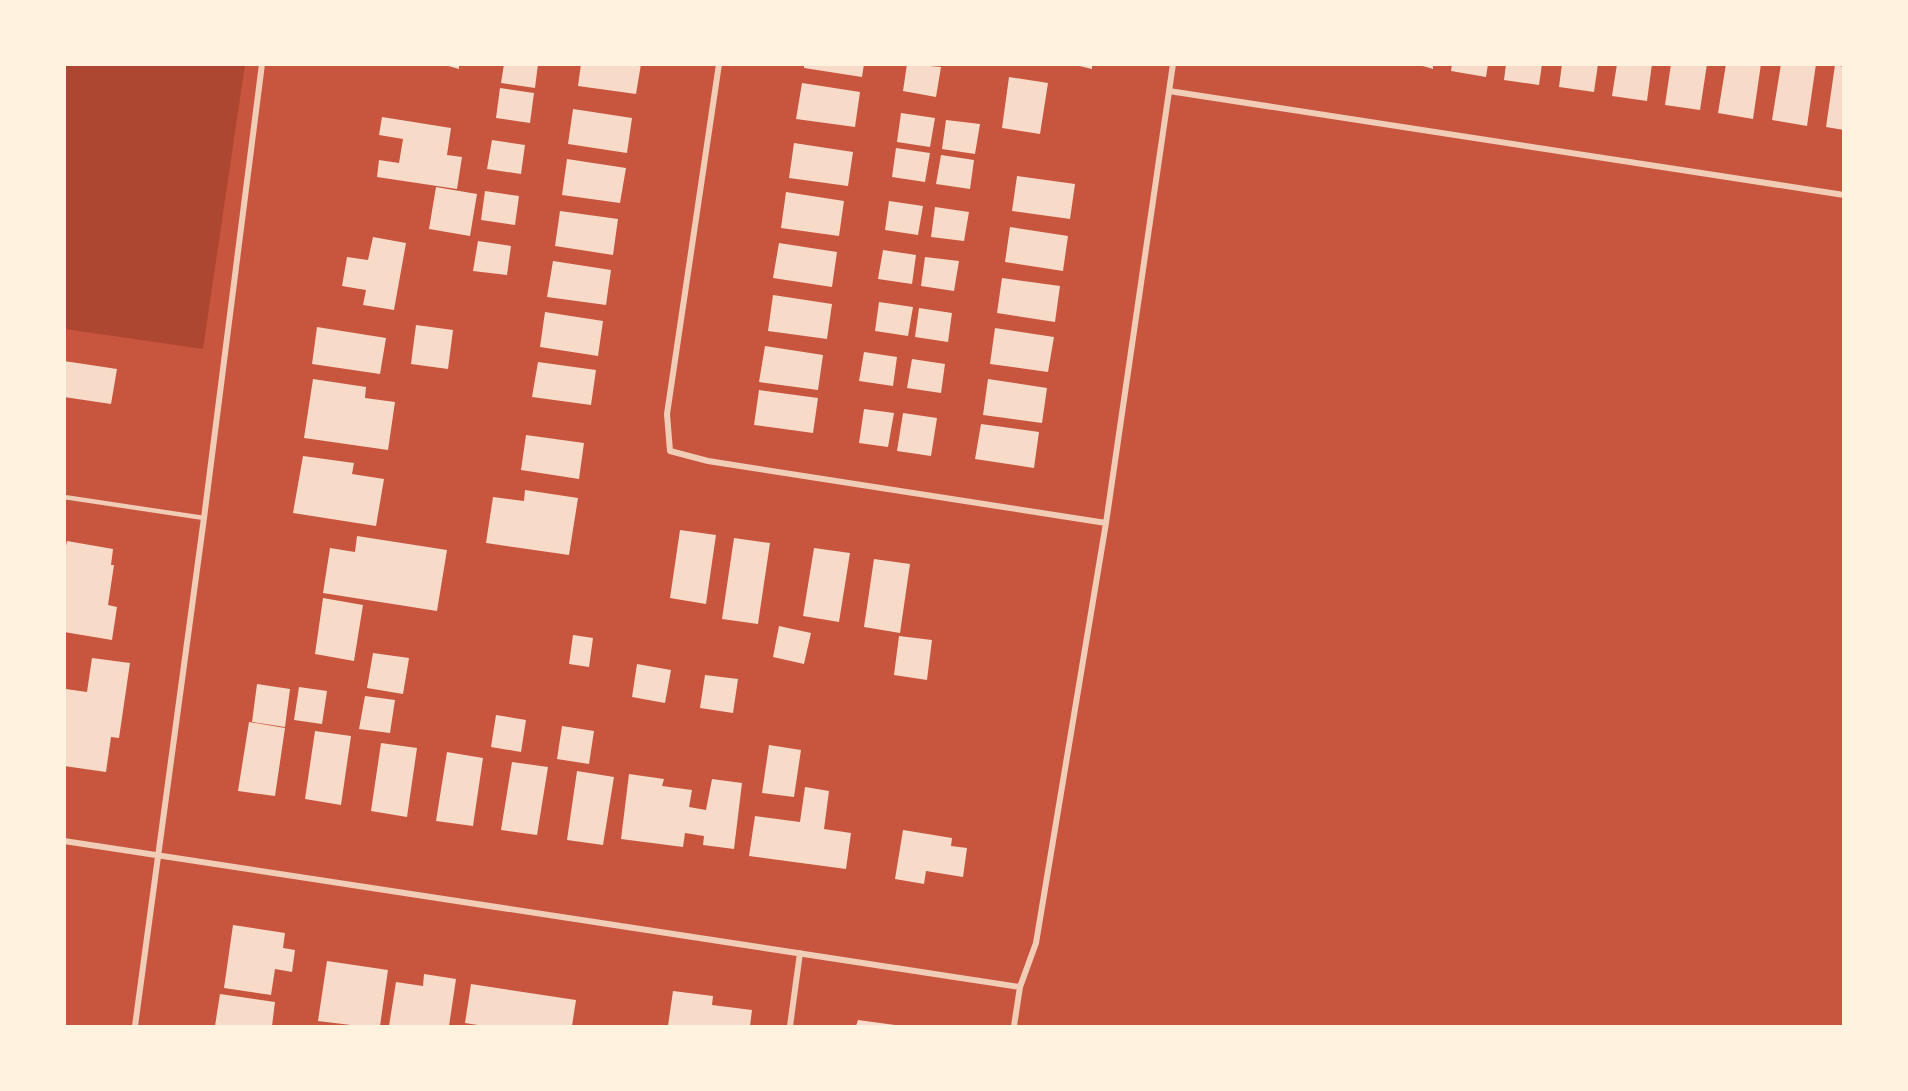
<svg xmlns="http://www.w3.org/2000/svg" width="1908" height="1091" viewBox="0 0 1908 1091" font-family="'Space Grotesk',sans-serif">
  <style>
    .green { fill: #ae4732 }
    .building { fill: #f7dbc8 }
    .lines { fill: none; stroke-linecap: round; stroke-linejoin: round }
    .service { stroke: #f1ccb7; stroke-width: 4.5 }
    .minor { stroke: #f1ccb7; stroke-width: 6 }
  </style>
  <rect width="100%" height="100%" fill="#c8553d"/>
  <path class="green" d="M64 65H245L203 349 65 329Z"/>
  <path class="building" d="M441 64H459V69Z
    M504 64H538L535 88 501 83Z
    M581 64H641L636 94 578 86Z
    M804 64H864L862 77 804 68Z
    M907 64 941 67 936 97 903 91Z
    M1071 64H1092V69Z
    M1416 64H1433V69Z
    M1452 64H1488L1486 77 1451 71Z
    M1506 64H1542L1539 85 1504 80Z
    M1562 64H1598L1594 92 1559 87Z
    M1617 64H1652L1647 101 1612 96Z
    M1671 64H1707L1700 110 1665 105Z
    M1726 64H1761L1753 119 1718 113Z
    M1781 64H1816L1807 126 1772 120Z
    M1835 65 1844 67V130L1826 127Z
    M1009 77 1048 83 1040 134 1002 128Z
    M802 83 860 92 855 127 796 119Z
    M500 88 534 93 530 123 496 118Z
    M573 109 632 118 627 153 568 144Z
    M901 113 935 118 930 147 897 142Z
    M382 117 451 128 447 155 462 157 457 189 377 177 379 160 399 163 403 139 379 135Z
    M946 120 980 124 975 154 942 149Z
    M492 140 525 145 521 174 487 169Z
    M794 143 853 152 848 186 789 178Z
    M896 148 930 153 925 182 892 177Z
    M941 155 974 160 970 189 936 184Z
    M567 159 626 168 620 203 562 195Z
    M1017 176 1075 184 1070 219 1012 211Z
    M436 187 477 194 470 236 429 229Z
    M485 191 519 196 515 225 481 220Z
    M786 192 844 201 839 236 781 228Z
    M889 201 923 206 918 235 885 230Z
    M935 207 969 212 964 241 931 237Z
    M560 211 618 219 613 255 555 246Z
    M1010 227 1068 236 1063 271 1005 262Z
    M373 237 406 243 394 310 363 305 366 290 342 286 347 257 368 260Z
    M478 241 511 246 507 275 473 271Z
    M779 243 837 252 832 287 773 278Z
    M883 250 916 255 912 284 878 279Z
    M925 257 959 261 954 291 921 286Z
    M553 261 611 270 606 305 547 297Z
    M1002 278 1060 286 1055 322 997 313Z
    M773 295 832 304 827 339 768 331Z
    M879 302 913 307 908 336 875 331Z
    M919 308 952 313 948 342 915 337Z
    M545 312 603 321 598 356 540 347Z
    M416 325 453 330 448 369 411 364Z
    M317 327 386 338 380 374 312 364Z
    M995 328 1054 337 1048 372 990 364Z
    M765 346 823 355 818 390 759 382Z
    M864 352 897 357 893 386 859 381Z
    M912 359 945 364 941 393 907 388Z
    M64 361 117 369 111 404 64 397Z
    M538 362 596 370 591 405 532 397Z
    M313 379 366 387 365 398 395 402 388 450 304 438Z
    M988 379 1047 388 1042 423 983 415Z
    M759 390 818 398 813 433 754 425Z
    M864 409 894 413 888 447 859 443Z
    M903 413 937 418 931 456 897 451Z
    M981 424 1039 432 1034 468 975 459Z
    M526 435 584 443 579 479 521 470Z
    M303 456 354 463 352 474 384 479 376 526 293 513Z
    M525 490 578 498 569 555 486 543 493 497 524 501Z
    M680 530 716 535 706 604 670 598Z
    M357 536 447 550 437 611 323 593 330 548 355 552Z
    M734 538 770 543 758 624 722 619Z
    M67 541 113 549 111 565H114L108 605 117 607 112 640 64 632V555Z
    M814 548 850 553 839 622 803 616Z
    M874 559 910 564 900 633 864 627Z
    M323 598 363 605 354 661 315 654Z
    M779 626 811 633 804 664 773 657Z
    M573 635 593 638 589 667 569 664Z
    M899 636 932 640 927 680 894 675Z
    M373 653 409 658 403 694 367 688Z
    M92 658 130 663 119 738 111 737 106 772 64 766 66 689 87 692Z
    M637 664 671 670 665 703 632 697Z
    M705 675 738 679 733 713 700 708Z
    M257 684 290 689 285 727 252 722Z
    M299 687 327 691 322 724 294 720Z
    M365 696 395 700 390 733 359 729Z
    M496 715 526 720 521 752 491 747Z
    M249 722 285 728 275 796 238 791Z
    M562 726 594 731 589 764 557 759Z
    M315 731 351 736 341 805 305 799Z
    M381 743 417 748 407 817 371 811Z
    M769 745 801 750 794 797 762 793Z
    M447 752 483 758 473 826 436 821Z
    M512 762 548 767 537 835 501 830Z
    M577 771 614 777 603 845 567 840Z
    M629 774 664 779 662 786 692 790 689 807 706 810 712 779 742 783 734 849 703 845 704 836 685 833 683 847 621 839Z
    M805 787 829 791 824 829 851 833 846 869 749 856 755 816 800 822Z
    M903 830 952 838 951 846 967 848 963 877 926 871 924 884 895 879Z
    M233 925 285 933 283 948 295 950 292 972 275 969 271 995 224 988Z
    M327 961 388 970 380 1026H359L318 1021Z
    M424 974 456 979 449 1026H389L396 982 423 986Z
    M471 984 576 1000 572 1026H484L465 1023Z
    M673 991 713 996 712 1005 752 1010 750 1026H668Z
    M220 994 275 1002 272 1026H215Z
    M858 1020 895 1025 894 1026H856Z"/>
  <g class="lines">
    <path class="service" d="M64 497 204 518"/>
    <path class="minor" d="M719 64 667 414 670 451 708 461 1106 523
      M1169 91 1844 195
      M64 841 1020 987
      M135 1026 204 518 262 64
      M790 1026 800 953
      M1014 1026 1020 987 1036 943 1106 523 1173 64"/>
  </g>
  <rect width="1908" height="1091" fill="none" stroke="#fff3e0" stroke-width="132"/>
</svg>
